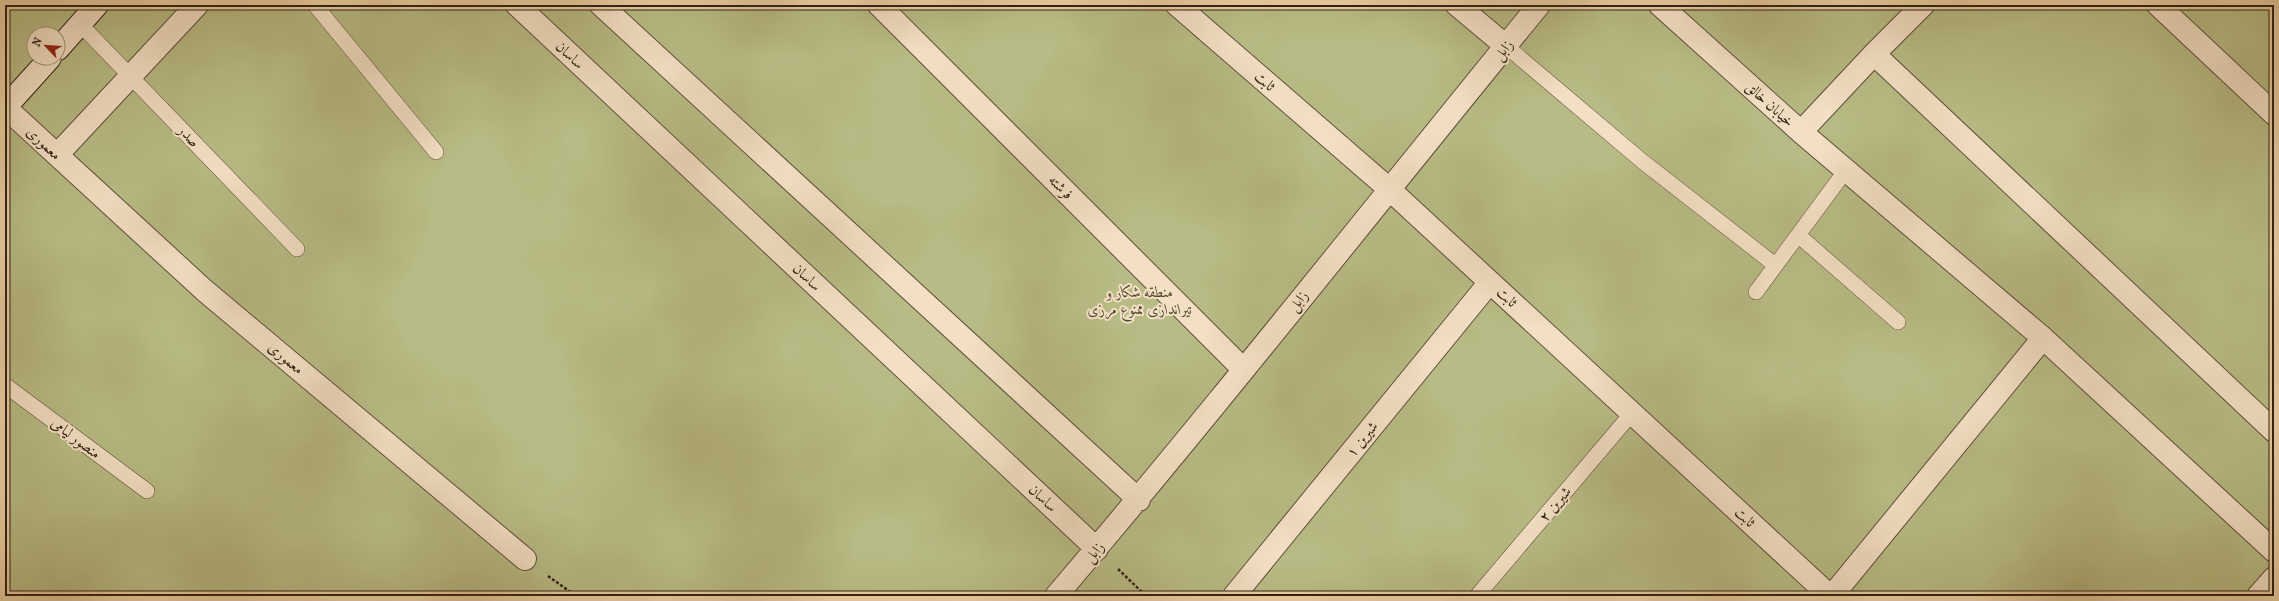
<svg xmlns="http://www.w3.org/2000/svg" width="2279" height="601" viewBox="0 0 2279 601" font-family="'IM FELL French Canon',Amiri,serif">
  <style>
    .green { fill: #b8bb85; stroke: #736e4d; fill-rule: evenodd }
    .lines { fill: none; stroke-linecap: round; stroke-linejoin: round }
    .lane-casing { stroke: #5e4e39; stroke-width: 16 }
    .street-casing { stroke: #5e4e39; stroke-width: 24 }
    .secondary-casing { stroke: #2e2215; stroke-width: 24 }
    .path { stroke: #2e2215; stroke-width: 2.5; stroke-dasharray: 3 2; stroke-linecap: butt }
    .lane { stroke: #f3e0c4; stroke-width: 15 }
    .street { stroke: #f3e0c4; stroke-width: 22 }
    .secondary { stroke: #f3e0c4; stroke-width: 22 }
    .labels { text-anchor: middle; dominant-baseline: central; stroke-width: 4; stroke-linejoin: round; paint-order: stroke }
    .street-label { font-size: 15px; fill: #2e2215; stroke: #f3e0c4 }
    .park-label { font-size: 15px; font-style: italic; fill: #504831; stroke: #f3e0c4 }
  </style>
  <rect width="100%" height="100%" fill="#ecd0a4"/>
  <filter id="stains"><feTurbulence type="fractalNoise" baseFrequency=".005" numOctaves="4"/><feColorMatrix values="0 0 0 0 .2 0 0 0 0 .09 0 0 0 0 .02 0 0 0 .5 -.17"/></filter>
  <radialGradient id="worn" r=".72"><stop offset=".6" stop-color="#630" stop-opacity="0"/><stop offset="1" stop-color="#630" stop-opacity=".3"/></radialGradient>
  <path class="green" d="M5 5H2274V596H5ZM34 34H58V58H34Z"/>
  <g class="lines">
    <g class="lane-casing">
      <path id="lane" d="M315 5 436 152
        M80 24 297 249
        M1506 46 1642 161 1775 265
        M1798 235 1898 322
        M1756 292 1846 170
        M5 385 147 491
        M1477 596 1632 413"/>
    </g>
    <g class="street-casing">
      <path id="street" d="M517 5 1097 549
        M601 5 1139 500
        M879 5 1243 369
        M1177 5 1388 188 1830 596
        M1457 5 1506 46
        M1660 5 1801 132 1874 54
        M1923 5 1874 54 2274 431
        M2158 5 2274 114
        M6 108 204 290 525 559
        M1801 132 2043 338 2274 551
        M57 155 197 5
        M1056 596C1221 402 1378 202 1539 5
        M1234 596 1490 282
        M1832 596 2043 338
        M2258 596 2274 578"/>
    </g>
    <g class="secondary-casing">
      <path id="secondary" d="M58 49 97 5
        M5 108 50 58"/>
    </g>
    <path class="path" d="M1118 569 1146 596
      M548 576 576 596"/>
    <use href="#lane" class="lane"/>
    <use href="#street" class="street"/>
    <use href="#secondary" class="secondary"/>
  </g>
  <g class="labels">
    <g class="street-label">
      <text transform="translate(1503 50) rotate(-51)">زابل</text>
      <text transform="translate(570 55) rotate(43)">ساسان</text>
      <text transform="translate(1265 81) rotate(41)">ثابت</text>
      <text transform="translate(1770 104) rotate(42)">خیابان خالق</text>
      <text transform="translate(189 136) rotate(46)">صدر</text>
      <text transform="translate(44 143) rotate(43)">معموری</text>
      <text transform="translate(1061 187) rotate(45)">فرشته</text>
      <text transform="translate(807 277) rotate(43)">ساسان</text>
      <text transform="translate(1507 297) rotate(43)">ثابت</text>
      <text transform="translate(1298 301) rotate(-51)">زابل</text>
      <text transform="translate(286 358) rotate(40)">معموری</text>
      <text transform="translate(76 438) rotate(37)">منصور لیامی</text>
      <text transform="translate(1362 439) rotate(-51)">شیرین ۱</text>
      <text transform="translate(1043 498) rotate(43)">ساسان</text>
      <text transform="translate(1555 504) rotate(-50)">شیرین ۲</text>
      <text transform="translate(1745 517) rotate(43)">ثابت</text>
      <text transform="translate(1094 552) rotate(-50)">زابل</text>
    </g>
    <g class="park-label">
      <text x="1140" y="292">منطقه شکار و<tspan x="1140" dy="17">تیراندازی ممنوع مرزی</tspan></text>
    </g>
  </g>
  <rect width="2279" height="601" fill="none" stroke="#ecd0a4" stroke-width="20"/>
  <rect x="6" y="6" width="2267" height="589" fill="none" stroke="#2e2215" stroke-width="2"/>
  <rect x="10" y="10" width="2259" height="581" fill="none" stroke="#2e2215"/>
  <g transform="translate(46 46) rotate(295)"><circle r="19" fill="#f3e0c4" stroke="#a4947e"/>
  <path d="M0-3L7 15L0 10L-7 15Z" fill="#8f2418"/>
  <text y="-6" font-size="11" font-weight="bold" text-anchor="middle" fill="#2e2215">N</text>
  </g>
  <rect width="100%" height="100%" filter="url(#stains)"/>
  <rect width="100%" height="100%" fill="url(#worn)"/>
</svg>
